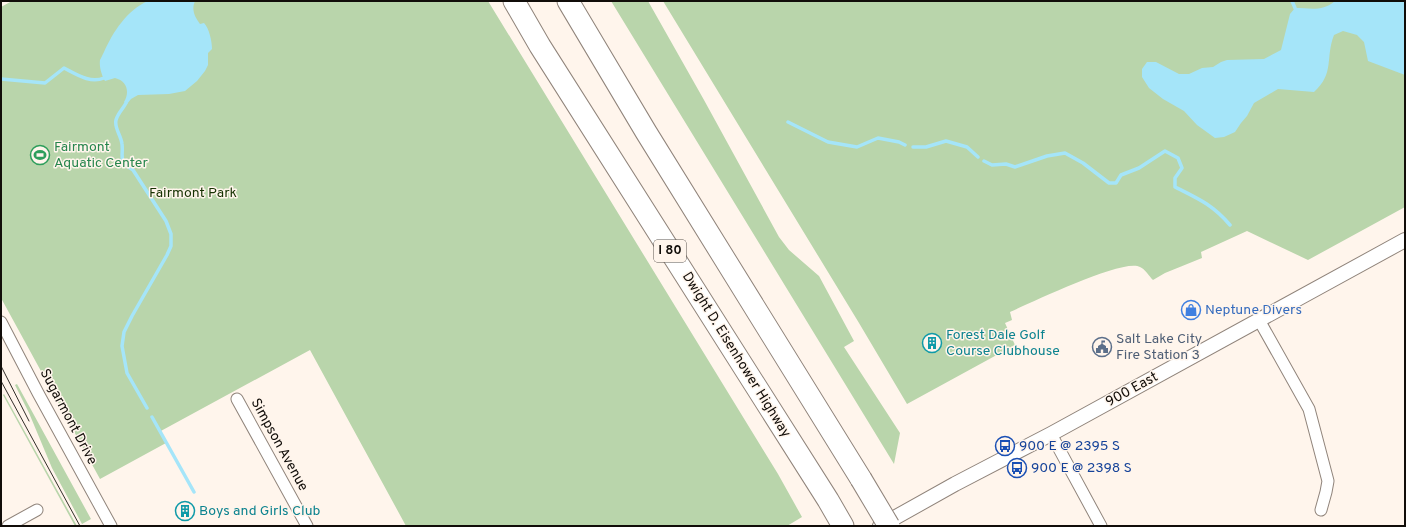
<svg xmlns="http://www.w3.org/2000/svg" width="1406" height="527" viewBox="0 0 1406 527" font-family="Overpass,sans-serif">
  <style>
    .green { fill: #b9d5ab }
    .water { fill: #a5e5f9 }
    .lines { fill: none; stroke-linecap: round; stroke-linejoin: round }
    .stream { stroke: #a5e5f9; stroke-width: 3.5 }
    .minor-casing { stroke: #90847b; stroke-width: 13 }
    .tertiary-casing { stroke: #90847b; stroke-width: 16 }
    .motorway-casing { stroke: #90847b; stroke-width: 23 }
    .minor { stroke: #fff; stroke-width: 11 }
    .tertiary { stroke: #fff; stroke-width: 14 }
    .motorway { stroke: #fff; stroke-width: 21 }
    .tram { stroke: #322e29; stroke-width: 1 }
    .motorway-bridge-casing { stroke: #90847b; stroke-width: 23; stroke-linecap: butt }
    .motorway-bridge { stroke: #fff; stroke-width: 21 }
    .labels { text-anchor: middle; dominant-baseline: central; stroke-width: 3; stroke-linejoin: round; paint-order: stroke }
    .shield { fill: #fff5ec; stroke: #58534d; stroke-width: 1 }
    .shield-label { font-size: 13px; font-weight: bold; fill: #110d09 }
    .leisure-label { font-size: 14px; fill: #27864d; stroke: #fff5ec; text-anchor: start }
    .park-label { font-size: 14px; fill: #163202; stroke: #fff5ec }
    .shop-label { font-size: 14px; fill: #366cbe; stroke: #fff5ec; text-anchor: start }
    .culture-label { font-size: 14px; fill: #0d838f; stroke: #fff5ec; text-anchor: start }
    .service-label { font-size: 14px; fill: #4e5e75; stroke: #fff5ec; text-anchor: start }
    .street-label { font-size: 14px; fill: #110d09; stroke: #fff5ec }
    .transit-label { font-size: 14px; fill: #164399; stroke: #fff5ec; text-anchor: start }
  </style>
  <rect width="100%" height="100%" fill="#fff5ec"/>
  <path class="green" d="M12 1H488L778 474 802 517 787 526H406L310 350 159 432 166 443 100 479 1 298V7Z
    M611 1H648L704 100 779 237 789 250 819 276 854 341 844 347 900 433 894 464Z
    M663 1H1405V207L1308 260 1247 231 1201 252 1202 258 1165 273 1153 280C1149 276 1145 269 1140 267 1123 258 1031 303 1010 312L1012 320 1005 323 1015 345 907 404 859 323Z
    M17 384 91 519 82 524 52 468 29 413 15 385Z
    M4 394 77 526H75L3 395Z"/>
  <path class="water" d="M148 1H195C191 10 195 17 200 24L204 23C209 28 212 41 212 49L208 53V65L205 71 197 81 185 91 169 94 138 95 131 99 127 104 124 102C130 92 127 81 115 78L105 81C102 76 99 67 100 60 101 58 103 54 104 52 113 32 127 10 148 1Z
    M1335 1H1405V75L1368 61 1364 42 1357 35 1343 31 1334 35C1325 58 1335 73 1314 92L1278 89 1254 103 1247 116 1241 123 1235 132 1224 137 1215 138 1197 125 1184 111 1163 99 1149 88 1142 77V69L1147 62H1156L1179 74H1189L1202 68 1213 67 1221 62 1227 60 1264 59 1281 50 1290 14 1295 8C1310 8 1322 12 1335 1Z"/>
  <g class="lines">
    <path class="stream" d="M1292 1 1295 8
      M1 79 45 83 64 68C76 74 90 84 104 78
      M126 103C123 109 118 113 116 120 114 128 121 135 122 144 123 151 121 156 123 163L133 170 166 221 171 234V246L167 255 132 316 124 332 122 346 127 373 147 408
      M788 122 828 142 857 147 878 138 899 142 905 145
      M913 147H926L946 141 967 147 978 157
      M984 161 992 165 1006 164 1015 167 1047 156 1065 153 1083 163 1109 183H1116L1121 175 1139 168 1165 151 1178 158 1182 168 1175 178V187C1199 199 1213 205 1230 225
      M152 417 194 492"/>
    <g class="minor-casing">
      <path id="minor" d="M1259 320 1309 409 1328 481 1326 492 1321 510
        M1 322 38 393 111 526
        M237 399 307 526
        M1051 434 1101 526
        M8 526 37 510"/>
    </g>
    <g class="tertiary-casing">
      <path id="tertiary" d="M880 526 955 484 1051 434 1405 240"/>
    </g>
    <g class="motorway-casing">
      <path id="motorway" d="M514 1 540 46 828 500 843 526
        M568 1 646 132 861 479"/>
    </g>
    <use href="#minor" class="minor"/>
    <use href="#tertiary" class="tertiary"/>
    <use href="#motorway" class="motorway"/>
    <path class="tram" d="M1 366 29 421
      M1 381 80 526"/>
    <g class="motorway-bridge-casing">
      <path id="motorway-bridge" d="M861 479 889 526"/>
    </g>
    <use href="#motorway-bridge" class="motorway-bridge"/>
  </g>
  <defs>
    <g id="stadium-ring" transform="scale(1)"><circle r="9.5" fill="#fff5ec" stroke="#2e9e5b" stroke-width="1.5"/><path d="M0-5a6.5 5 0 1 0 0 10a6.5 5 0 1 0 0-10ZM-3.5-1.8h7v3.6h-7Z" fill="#2e9e5b"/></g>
    <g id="shop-ring" transform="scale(1)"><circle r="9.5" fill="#fff5ec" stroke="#3f7fe0" stroke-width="1.5"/><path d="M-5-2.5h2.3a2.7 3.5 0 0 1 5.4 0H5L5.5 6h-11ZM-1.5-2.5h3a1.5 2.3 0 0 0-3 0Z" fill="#3f7fe0"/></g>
    <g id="building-ring" transform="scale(1)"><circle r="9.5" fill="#fff5ec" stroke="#0f9aa8" stroke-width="1.5"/><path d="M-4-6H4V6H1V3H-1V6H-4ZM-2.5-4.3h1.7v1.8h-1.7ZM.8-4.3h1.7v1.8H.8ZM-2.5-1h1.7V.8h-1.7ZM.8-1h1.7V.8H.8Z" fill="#0f9aa8"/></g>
    <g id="civic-ring" transform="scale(1)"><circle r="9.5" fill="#fff5ec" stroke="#5c6f8a" stroke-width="1.5"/><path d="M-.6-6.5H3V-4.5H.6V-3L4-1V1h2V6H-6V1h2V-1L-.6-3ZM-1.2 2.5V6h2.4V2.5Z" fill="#5c6f8a"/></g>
    <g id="bus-ring" transform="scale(1)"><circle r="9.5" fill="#fff5ec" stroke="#1a4fb4" stroke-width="1.5"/><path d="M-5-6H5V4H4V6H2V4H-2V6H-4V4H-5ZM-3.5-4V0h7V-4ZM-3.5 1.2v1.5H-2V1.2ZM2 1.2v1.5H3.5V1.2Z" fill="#1a4fb4"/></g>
  </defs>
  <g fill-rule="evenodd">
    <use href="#stadium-ring" x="40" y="155"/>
    <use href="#shop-ring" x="1191" y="310"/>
    <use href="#building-ring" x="932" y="343"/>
    <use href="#civic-ring" x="1102" y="347"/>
    <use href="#bus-ring" x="1005" y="446"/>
    <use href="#bus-ring" x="1017" y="468"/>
    <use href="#building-ring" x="185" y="511"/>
  </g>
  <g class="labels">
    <rect class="shield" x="654" y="240" width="32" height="22" rx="3"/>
    <g class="shield-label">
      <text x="670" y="251">I 80</text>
    </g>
    <g class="leisure-label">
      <text x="54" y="147">Fairmont<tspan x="54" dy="16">Aquatic Center</tspan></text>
    </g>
    <g class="park-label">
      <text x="193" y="193">Fairmont Park</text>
    </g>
    <g class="shop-label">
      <text x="1205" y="310">Neptune Divers</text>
    </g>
    <g class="culture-label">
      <text x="946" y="335">Forest Dale Golf<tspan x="946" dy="16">Course Clubhouse</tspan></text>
      <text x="199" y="511">Boys and Girls Club</text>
    </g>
    <g class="service-label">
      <text x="1116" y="339">Salt Lake City<tspan x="1116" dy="16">Fire Station 3</tspan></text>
    </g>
    <g class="street-label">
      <text transform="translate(736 355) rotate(58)">Dwight D. Eisenhower Highway</text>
      <text transform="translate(1132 390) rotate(-29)">900 East</text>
      <text transform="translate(68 417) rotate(62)">Sugarmont Drive</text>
      <text transform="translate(279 445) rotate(61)">Simpson Avenue</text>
    </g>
    <g class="transit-label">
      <text x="1019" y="446">900 E @ 2395 S</text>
      <text x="1031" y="468">900 E @ 2398 S</text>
    </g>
  </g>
  <rect width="1406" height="527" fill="none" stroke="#110d09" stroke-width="4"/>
</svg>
